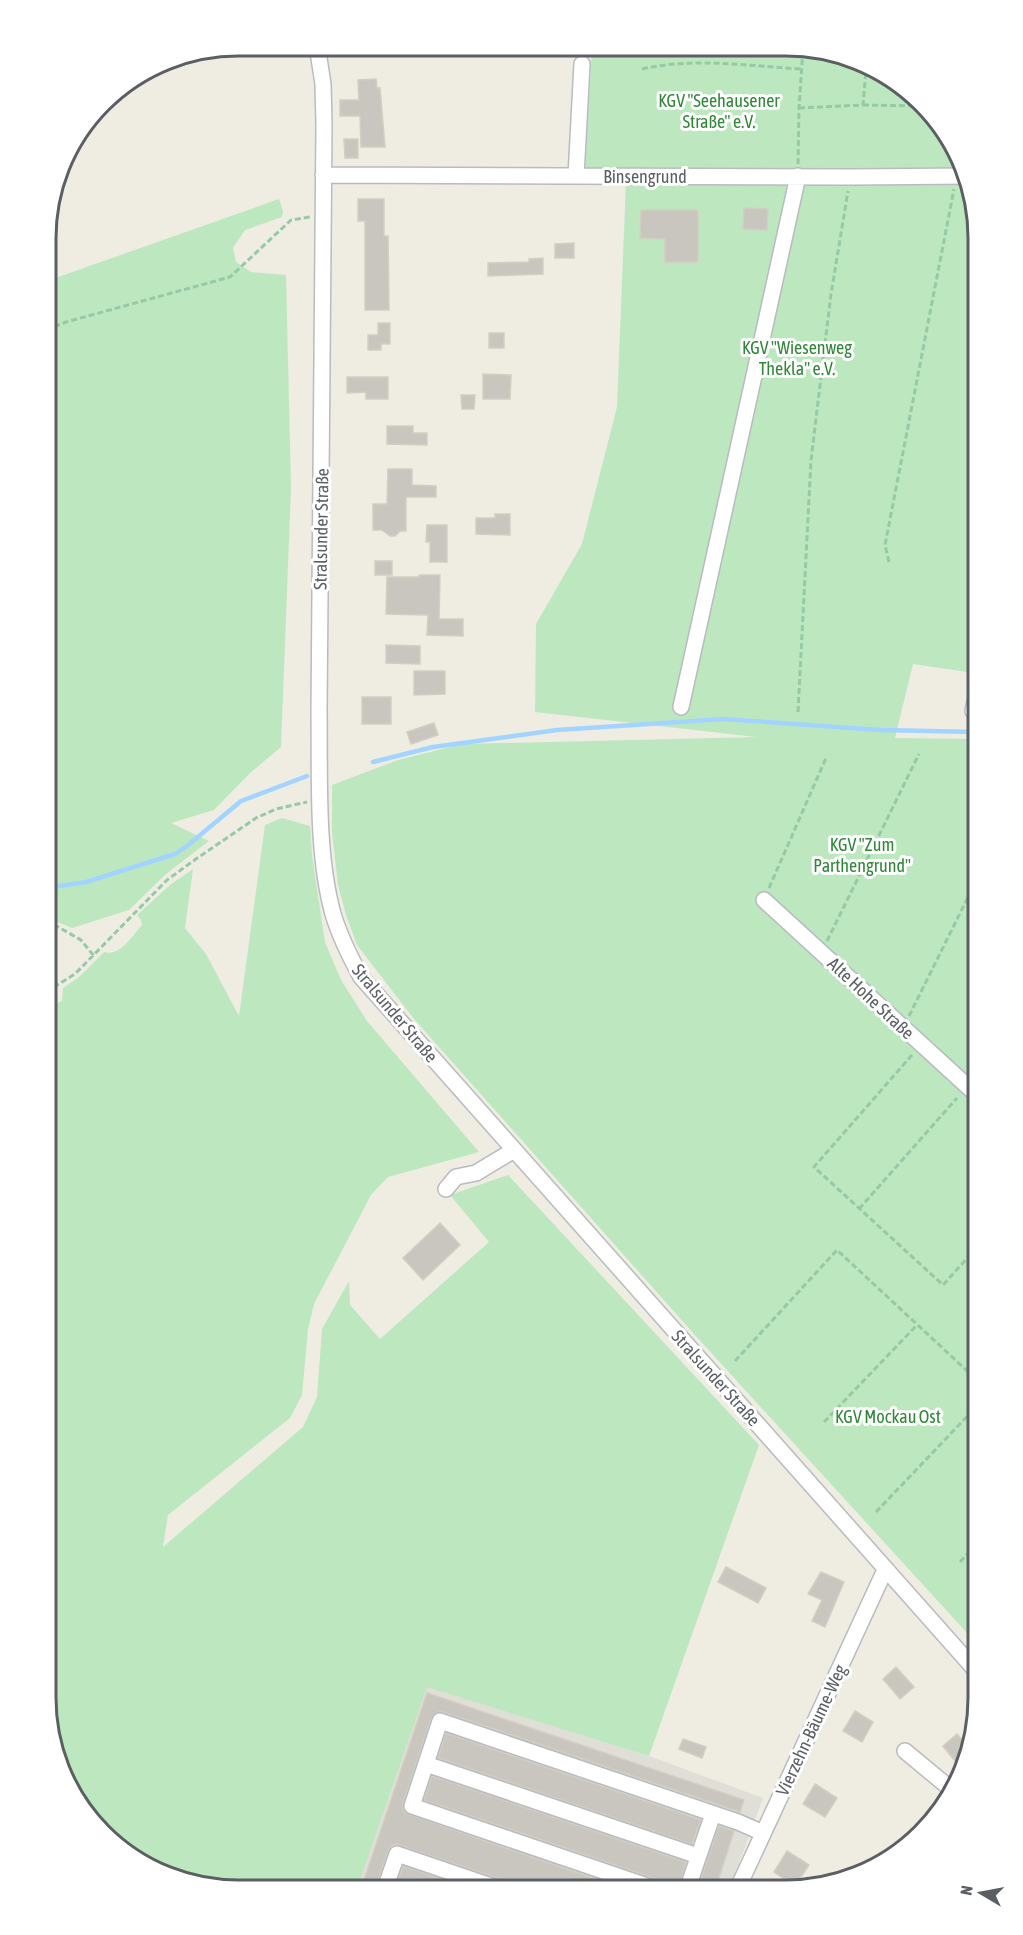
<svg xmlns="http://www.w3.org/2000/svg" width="1023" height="1935" viewBox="0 0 1023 1935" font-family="'Asap Condensed',sans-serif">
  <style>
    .industrial { fill: #dfded7 }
    .green { fill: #bde8bf }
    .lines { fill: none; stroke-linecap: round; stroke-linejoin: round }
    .stream { stroke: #a2d4ff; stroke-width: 4.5 }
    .building { fill: #c9c6c0; stroke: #d4cec0; stroke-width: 1.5 }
    .minor-casing { stroke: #b8bbc0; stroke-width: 18 }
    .path { stroke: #96c9a6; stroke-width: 3; stroke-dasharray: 6 3; stroke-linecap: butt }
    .minor { stroke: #fff; stroke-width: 15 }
    .labels { text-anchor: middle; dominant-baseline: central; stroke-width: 6; stroke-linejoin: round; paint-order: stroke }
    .park-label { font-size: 18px; fill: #2f8737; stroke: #fff }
    .street-label { font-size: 18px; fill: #5b5f64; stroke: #fff }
    .rim { fill: none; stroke: #5b5f64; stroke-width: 3 }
  </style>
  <rect width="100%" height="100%" fill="#efece2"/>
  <path class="industrial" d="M426 1686 649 1756 763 1798 729 1890 357 1889Z"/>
  <path class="green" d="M592 47 822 49 912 93 967 174 585 171Z
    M967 176 978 238V657L974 673 913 664 895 738 978 739V1645L694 1334 414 1019 357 945 346 915 338 885 332 832V785L398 760 462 744 756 737 535 712 536 624 582 544 617 407 626 182Z
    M279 199 283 211 282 217 245 230 233 248 236 262 251 272 286 275 291 488 281 747 250 773 214 810 171 823 209 841 166 874 129 910 72 928 55 921C55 930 55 941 46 947L47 281Z
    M282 818 310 826 312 855 325 942 341 980 367 1021 479 1152 388 1177 371 1195 314 1304 308 1329 302 1395 290 1418 168 1515 163 1547 303 1427 317 1397 322 1329 349 1281 350 1305 380 1339 489 1242 450 1195 508 1175 759 1445 649 1756 427 1687 357 1889 212 1888 153 1870 111 1842 55 1759 45 1697 46 1009 62 1001 63 988 79 977 104 952C120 957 132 936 142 925L141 920 137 915 170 885 193 869 185 928 206 954 239 1016 265 825Z"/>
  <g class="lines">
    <path class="stream" d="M373 762 433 747 557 730 724 719 880 730 978 732
      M46 888 86 882 175 854 187 846 241 801 307 776"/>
  </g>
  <path class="building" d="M376 79 377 88H380L385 147H361L360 116H340V100H359L358 80Z
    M344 139H358V158H345Z
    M358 199H384V236H388L389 310H365V221H358Z
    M744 208 768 209 767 230 743 229Z
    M641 210H698V262H665V239L640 238Z
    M574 243V258H555V244Z
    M543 258V274L488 276V263L529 262V259Z
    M378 323H390V344H381V350H368V335H378Z
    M489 333H504V348H489Z
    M483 374 511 375 510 399H483Z
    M347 377H388V399H366V392L347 393Z
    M461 395H475L474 409H462Z
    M387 426H413V433H427V445L387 444Z
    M388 469H412V485L436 486V497H406V531H400L395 536H390L382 530H373V504H387Z
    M495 514H510V535L476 534V518H495Z
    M427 525H447V562H430V542H426Z
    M375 561H392V575H375Z
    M419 575H440L439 619H463V636L427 635 428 615 386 614 387 577H419Z
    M386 645 420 646V664L386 663Z
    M414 671H445V694L414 695Z
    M362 697H391V724H362Z
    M434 723 438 735 411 744 407 732Z
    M440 1223 460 1245 423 1280 403 1258Z
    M726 1567 766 1588 758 1603 718 1582Z
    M821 1572 844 1582 825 1627 812 1621 822 1600 808 1594Z
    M896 1667 914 1687 900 1699 883 1679Z
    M427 1693 744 1800 740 1812 443 1712H438L431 1718 403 1803V1809L405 1813 627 1890 537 1889 524 1885V1889H510L508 1883 503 1880 396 1844 391 1846 388 1851 375 1889H361Z
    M855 1711 873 1722 862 1742 843 1731Z
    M446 1733 701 1820 692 1844 438 1758Z
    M957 1734 969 1748 963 1771 943 1746Z
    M683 1739 706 1747 702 1758 679 1749Z
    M432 1776 686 1862 678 1890H669L667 1884 662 1881 424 1800Z
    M815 1784 837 1798 825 1817 803 1804Z
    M719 1826 734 1831 715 1890H697Z
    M787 1851 809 1865 795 1886 774 1872Z
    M403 1866 470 1889H395Z"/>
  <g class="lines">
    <g class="minor-casing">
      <path id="minor" d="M317 45 323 84 324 125 319 712C320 776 316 852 333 914 340 937 350 957 361 977L978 1673
        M323 175 850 177 968 176
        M576 176 582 64
        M681 707 798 176
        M973 711 978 689
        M764 900 978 1096
        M446 1189 456 1177 476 1173 514 1150
        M905 1751 952 1790
        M426 1764 698 1856
        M385 1889 397 1854 500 1889
        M659 1890 412 1806 440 1721 738 1822 763 1833
        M687 1890 713 1814
        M737 1890 885 1570"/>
    </g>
    <path class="path" d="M642 69C694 57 748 66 801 69
      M863 105 921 106
      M799 108 863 105 866 70
      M798 164 799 108 803 49
      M46 330 66 322 230 277 291 220 310 217
      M889 562 885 545 954 189
      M798 712 811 460 831 294 848 191
      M769 888 826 758
      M46 920 81 940 94 956
      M827 941 919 754
      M46 992 75 974 167 880 196 859 256 818 276 809 307 802
      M909 1016 978 877
      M912 1055 814 1167 943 1285 978 1246
      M859 1209 957 1098
      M735 1361 837 1250 978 1381
      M824 1422 917 1325
      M876 1512 978 1405
      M960 1562 978 1543"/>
    <use href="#minor" class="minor"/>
  </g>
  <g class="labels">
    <g class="park-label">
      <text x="719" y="100">KGV "Seehausener<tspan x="719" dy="21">Straße" e.V.</tspan></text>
      <text x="797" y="347">KGV "Wiesenweg<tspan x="797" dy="21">Thekla" e.V.</tspan></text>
      <text x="862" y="844">KGV "Zum<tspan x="862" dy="21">Parthengrund"</tspan></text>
      <text x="888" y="1416">KGV Mockau Ost</text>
    </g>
    <g class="street-label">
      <text x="645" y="176">Binsengrund</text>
      <text transform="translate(321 529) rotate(-89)">Stralsunder Straße</text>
      <text transform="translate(871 998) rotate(43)">Alte Hohe Straße</text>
      <text transform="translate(395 1013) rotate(50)">Stralsunder Straße</text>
      <text transform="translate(716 1378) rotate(48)">Stralsunder Straße</text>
      <text transform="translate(811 1730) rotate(-65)">Vierzehn-Bäume-Weg</text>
    </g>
  </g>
  <path d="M0 0H1023V1935H0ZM238 56H786A182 182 0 0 1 968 238V1698A182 182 0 0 1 786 1880H238A182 182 0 0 1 56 1698V238A182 182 0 0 1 238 56Z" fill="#fff" fill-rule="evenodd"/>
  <path class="rim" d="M238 56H786A182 182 0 0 1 968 238V1698A182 182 0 0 1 786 1880H238A182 182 0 0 1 56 1698V238A182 182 0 0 1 238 56Z"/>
  <g transform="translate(981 1893) rotate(280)" stroke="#ffffff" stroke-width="4.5" paint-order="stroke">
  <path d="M0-4.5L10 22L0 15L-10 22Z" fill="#5b5f64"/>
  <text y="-9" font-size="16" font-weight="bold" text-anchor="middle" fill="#5b5f64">N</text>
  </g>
</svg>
